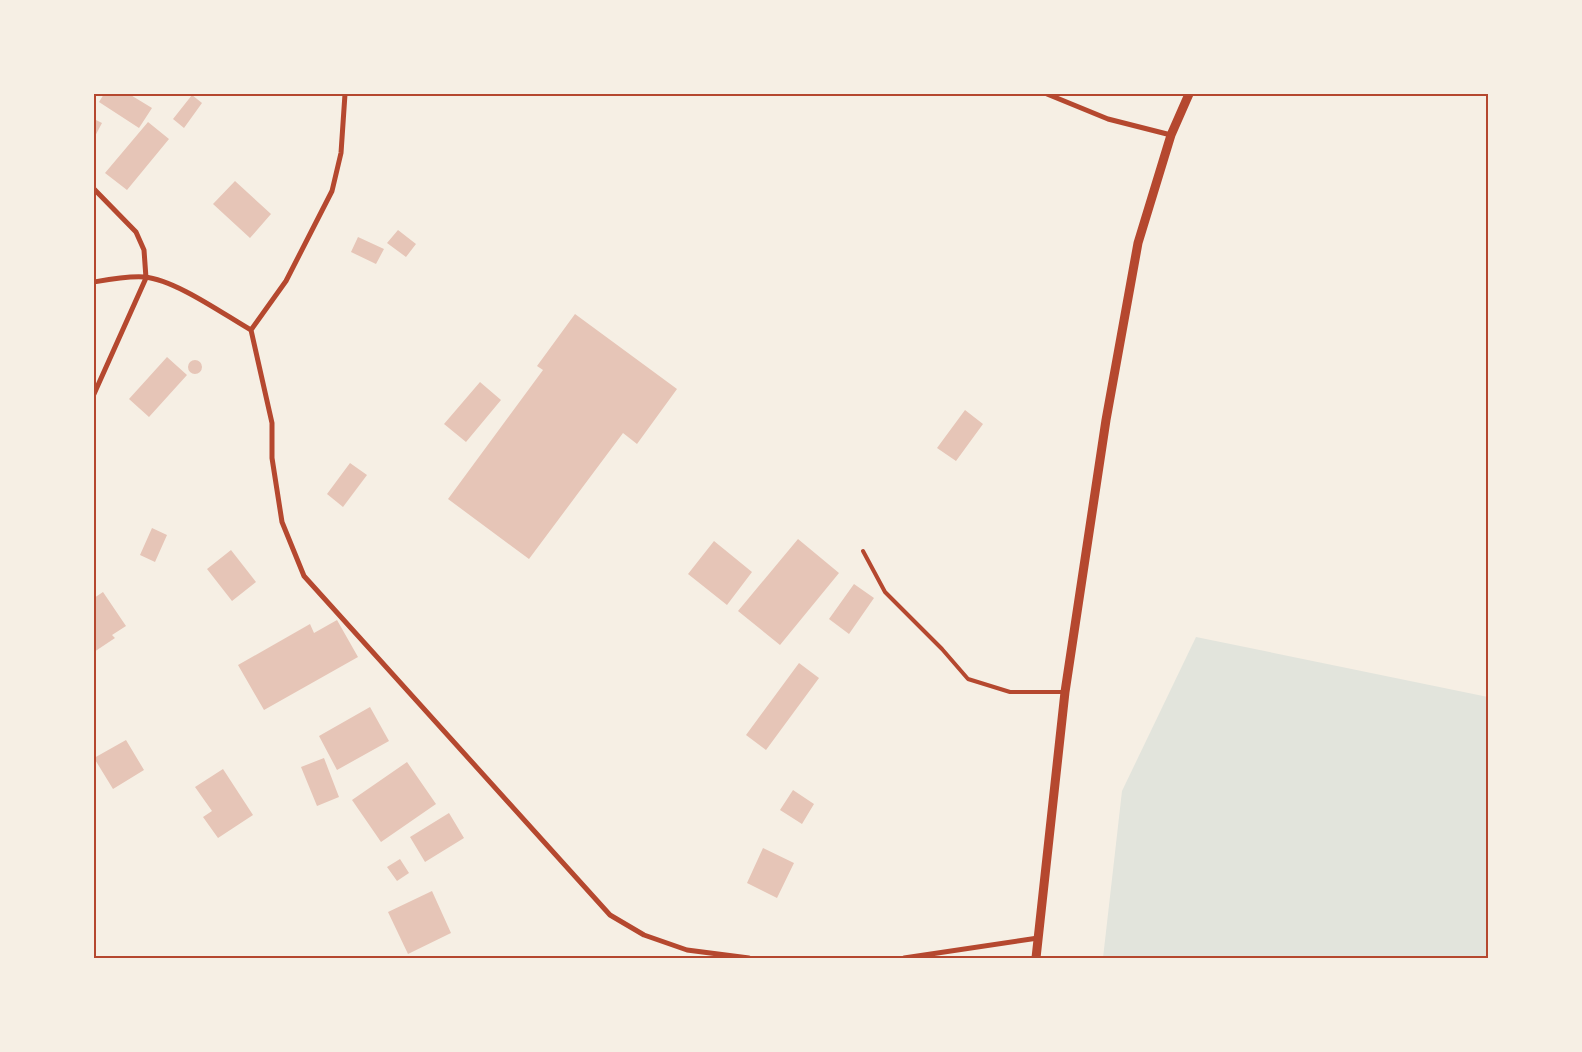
<svg xmlns="http://www.w3.org/2000/svg" width="1582" height="1052" viewBox="0 0 1582 1052" font-family="Montserrat,sans-serif">
  <style>
    .green { fill: #e2e4dc }
    .building { fill: #e6c5b7 }
    .lines { fill: none; stroke-linecap: round; stroke-linejoin: round }
    .service { stroke: #b5482f; stroke-width: 4 }
    .minor { stroke: #b5482f; stroke-width: 5 }
    .tertiary { stroke: #b5482f; stroke-width: 9 }
    .neatline { fill: none; stroke: #b5482f; stroke-width: 2 }
  </style>
  <rect width="100%" height="100%" fill="#f6efe4"/>
  <path class="green" d="M1196 637 1488 697V958H1103L1122 791Z"/>
  <path class="building" d="M104 94H129L152 108 139 128 99 102Z
    M192 95 202 103 184 128 173 119Z
    M94 119 102 123 94 138Z
    M148 122 169 139 127 190 105 173Z
    M235 181 271 214 250 238 213 204Z
    M398 230 416 244 406 257 387 243Z
    M358 237 384 249 376 264 351 252Z
    M575 314 677 389 637 444 623 433 529 559 448 499 543 370 537 366Z
    M167 357 187 375 149 417 129 399Z
    M188 367a7 7 0 1 1 14 0a7 7 0 1 1-14 0Z
    M480 382 501 400 466 442 444 424Z
    M965 410 983 424 956 461 937 448Z
    M350 463 367 475 343 507 327 494Z
    M152 528 167 535 155 562 140 555Z
    M798 539 839 573 780 645 738 611Z
    M714 541 752 572 727 605 688 574Z
    M231 550 256 582 232 601 207 569Z
    M854 584 874 598 849 634 829 619Z
    M103 592 126 626 112 635 115 638 94 652V598Z
    M337 620 358 657 264 710 238 665 310 624 314 633Z
    M799 663 819 678 766 750 746 735Z
    M370 707 389 741 337 770 319 736Z
    M126 740 144 770 113 789 94 758Z
    M324 758 339 797 317 806 301 767Z
    M407 762 436 804 381 842 352 800Z
    M223 769 253 815 218 838 203 817 212 811 195 787Z
    M793 790 814 804 802 824 780 810Z
    M449 813 464 838 425 862 410 837Z
    M763 848 794 863 777 898 747 883Z
    M400 859 409 873 397 881 387 867Z
    M432 891 451 933 408 954 388 912Z"/>
  <g class="lines">
    <path class="service" d="M863 551 885 592 942 649 968 679 1010 692H1065"/>
    <path class="minor" d="M345 94 341 153 332 191 286 281 251 330 272 423V458L282 522 304 576 610 915 644 935 687 950 749 958
      M1047 94 1108 119 1171 135
      M94 189 136 232 144 250 146 278 94 394
      M94 282C111 279 127 276 144 277 176 280 223 314 251 330
      M904 958 1038 938"/>
    <path class="tertiary" d="M1036 958 1065 692 1106 420 1138 243 1171 135 1189 94"/>
  </g>
  <rect width="1582" height="1052" fill="none" stroke="#f6efe4" stroke-width="190"/>
  <rect x="95" y="95" width="1392" height="862" class="neatline"/>
</svg>
